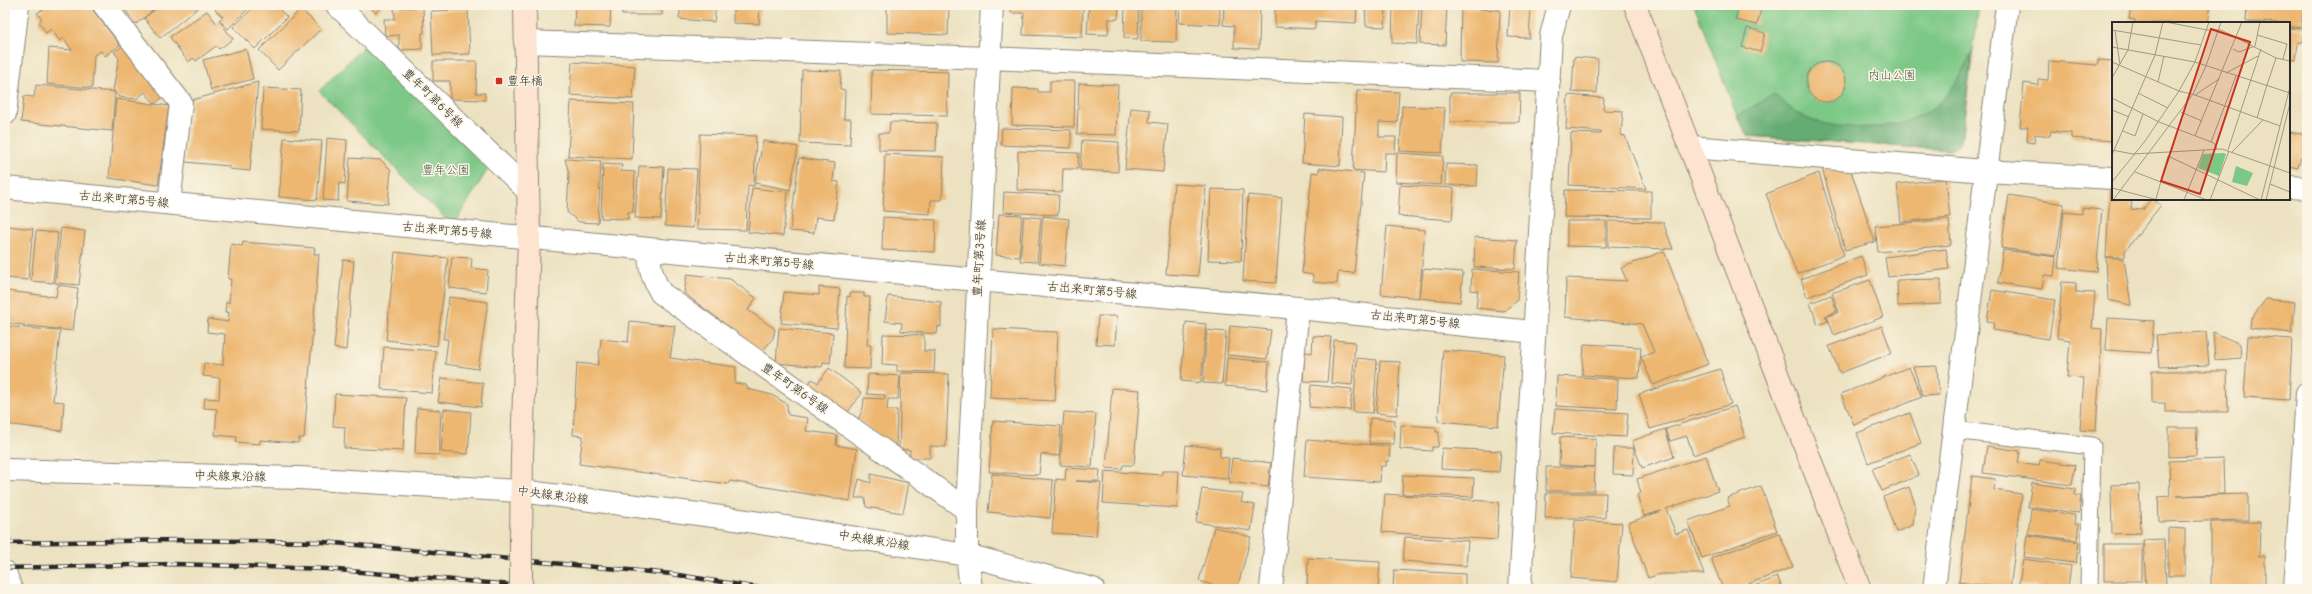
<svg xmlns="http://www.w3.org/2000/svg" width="2312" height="594" viewBox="0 0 2312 594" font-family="'Comic Neue','Klee One',sans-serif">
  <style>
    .green { fill: #7cc886; stroke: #547a58 }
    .forest { fill: #65ac73; stroke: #486c4f }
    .building { fill: #edb771 }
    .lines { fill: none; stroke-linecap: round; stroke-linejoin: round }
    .lane-casing { stroke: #8c8676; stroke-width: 19 }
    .street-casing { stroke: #8c8676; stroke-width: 24 }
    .secondary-casing { stroke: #8c8676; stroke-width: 24 }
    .lane { stroke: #fff; stroke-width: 17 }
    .street { stroke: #fff; stroke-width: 22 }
    .secondary { stroke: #fde4d0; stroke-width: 22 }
    .rail-casing { stroke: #2b2b2b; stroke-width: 4.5 }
    .rail { stroke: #fcf5e5; stroke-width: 3; stroke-dasharray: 9; stroke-linecap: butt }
    .secondary-bridge-casing { stroke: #8c8676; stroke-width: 24; stroke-linecap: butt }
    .secondary-bridge { stroke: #fde4d0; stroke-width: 22 }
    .poi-dot { fill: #c8321e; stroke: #fcf5e5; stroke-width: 1.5 }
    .labels { text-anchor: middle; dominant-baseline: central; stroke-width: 3; stroke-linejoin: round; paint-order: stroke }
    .park-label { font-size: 12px; fill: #435a46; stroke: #fcf5e5 }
    .poi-label { font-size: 12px; fill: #2b2b2b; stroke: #fcf5e5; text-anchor: start }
    .street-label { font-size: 12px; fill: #2b2b2b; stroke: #fcf5e5 }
    .inset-road { fill: none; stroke: #9f9985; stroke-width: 1 }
    .view { fill: #c8321e; fill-opacity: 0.15; stroke: #c8321e; stroke-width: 2 }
    .inset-edge { fill: none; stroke: #2b2b2b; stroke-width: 2 }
  </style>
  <rect width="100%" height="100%" fill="#fcf5e5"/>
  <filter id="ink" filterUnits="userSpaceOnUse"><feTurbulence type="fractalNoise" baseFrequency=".025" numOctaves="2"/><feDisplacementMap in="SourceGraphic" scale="8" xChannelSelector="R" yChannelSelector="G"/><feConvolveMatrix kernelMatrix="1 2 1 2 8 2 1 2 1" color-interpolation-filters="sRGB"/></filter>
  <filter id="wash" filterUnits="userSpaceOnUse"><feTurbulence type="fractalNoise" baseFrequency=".012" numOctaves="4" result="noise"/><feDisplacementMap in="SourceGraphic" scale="16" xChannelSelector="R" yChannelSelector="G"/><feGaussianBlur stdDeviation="0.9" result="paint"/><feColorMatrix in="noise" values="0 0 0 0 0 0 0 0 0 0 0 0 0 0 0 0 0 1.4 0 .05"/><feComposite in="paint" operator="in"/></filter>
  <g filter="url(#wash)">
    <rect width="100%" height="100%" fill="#ece2c1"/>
    <path class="green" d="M1694 5H1979L1961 142 1951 150 1748 136 1737 116Z
      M368 42 491 164 453 226 319 91Z"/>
    <path class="forest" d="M1972 52 1961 142 1951 150 1748 136 1737 116 1774 94C1786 105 1798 116 1814 121 1848 132 1905 130 1935 107 1952 94 1962 71 1972 52Z"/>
    <g id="blocks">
      <path class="building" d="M41 5H89L120 45 105 56 101 51 94 55 92 88 47 84 49 48 72 50 64 38 60 41 51 29 46 33 39 22 42 19 37 13 44 9Z
        M121 5H160L136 24Z
        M161 5H198L199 7 160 38 144 18Z
        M220 5H252L228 29 219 20 223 17 215 10Z
        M256 5H283L279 9 287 17 255 49 233 27Z
        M368 5H383L376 13Z
        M575 5H611L610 27 574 26Z
        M622 5H662V15H622Z
        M681 5H716L714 22 679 19Z
        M733 5H760L759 24 733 23Z
        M887 5H949L948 35 887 33Z
        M1011 5H1083L1082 37 1023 35 1024 13H1011Z
        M1089 5H1119L1118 19H1109L1108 35 1087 34Z
        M1125 5H1139L1138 39 1124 38Z
        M1141 5H1177L1176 42 1141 41Z
        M1180 5H1220V25L1179 23Z
        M1224 5H1260L1259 49 1234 48V26L1223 25Z
        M1275 5H1357L1356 23 1315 21V29L1275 27Z
        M1365 5H1386L1385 27 1366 26Z
        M1393 5H1419L1417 44 1392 43Z
        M1422 5H1447L1445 45 1420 44Z
        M1739 5H1762L1757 25 1735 20Z
        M2131 5H2211L2208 23H2135V20L2129 19Z
        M2247 5H2307V13L2303 12 2301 28 2289 26V23L2246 22Z
        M1510 6 1531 7 1529 38 1508 37Z
        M423 7 424 33H422V49L399 50V35L385 36 384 19H395L394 8Z
        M1461 8 1500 10 1498 63 1460 62Z
        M301 9 321 29 278 70 259 50Z
        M468 10 470 54 433 55 431 11Z
        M207 11 217 24 220 22 233 39 219 49 216 46 196 61 194 58 188 62 170 37Z
        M1747 28 1765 33 1760 52 1742 47Z
        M2289 28 2304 29 2303 42H2298L2296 60 2289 59Z
        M124 45 163 97 155 104 145 92 136 99 119 97 115 92 112 131 21 122 24 96 34 97 36 85 115 92 113 90 119 58 114 52Z
        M246 49 253 79 211 90 203 60Z
        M1574 57 1598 59 1597 93 1572 92Z
        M2098 60 2113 61V141L2071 138V133L2051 131 2050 136 2035 134 2034 143 2027 142 2028 127H2020L2024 83 2038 85V79L2048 80 2049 61 2097 65Z
        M433 61H477L476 93H485V100L450 99V81H433Z
        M1806 82a20 20 0 1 1 40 0a20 20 0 1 1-40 0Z
        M572 62 635 66 633 99 570 95Z
        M802 70 841 71 840 89 845 90 844 119H851L850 145 800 143Z
        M872 70 948 72 947 116 871 114Z
        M1050 81H1075L1074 127 1012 125 1013 88 1038 89V92H1050Z
        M258 82 250 171 229 169V166L185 162 192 100Z
        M1079 83 1118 85 1116 135 1077 134Z
        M263 88 301 90 299 131 261 129Z
        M1357 90 1399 92 1397 123 1379 122V137H1396L1395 153H1385L1384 172 1353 170Z
        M1450 93H1520L1519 122H1450Z
        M1568 95 1604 98 1603 110 1623 111 1621 135 1625 136 1646 189 1569 185 1571 133 1601 134V132L1566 129Z
        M116 99 169 106 158 185 109 178Z
        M571 101 634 104 632 159 568 156Z
        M1402 106 1445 108 1442 153 1400 151Z
        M1131 108 1150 110 1149 122 1168 124 1163 172 1125 169Z
        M1305 114 1342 117 1340 166 1302 163Z
        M890 122 937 123 936 151 879 150V133H889Z
        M1002 128 1071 130V148L1001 145Z
        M2289 132 2307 135V157L2301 156 2298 168 2289 166Z
        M700 134 756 136 754 186 748 185 746 230 697 229Z
        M284 138 322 141 317 200 279 197Z
        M327 138 347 140 345 184 339 183 338 201 323 200Z
        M1082 140 1119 142 1118 172 1080 170Z
        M763 141 798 147 790 190 755 183Z
        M1018 151 1079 153 1078 169H1063L1062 192 1017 190Z
        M1397 153 1443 156 1441 185 1396 182Z
        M885 154 944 157 942 200H931L930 214 883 211Z
        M350 158 381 160 391 170 388 204 347 201Z
        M799 158 835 163 833 181 839 182 834 219 816 217 814 233 790 231Z
        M565 159 601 161 598 223 579 222 567 212 569 173Z
        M603 164 622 165 621 171 635 172 633 212H628V219L601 218Z
        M1446 164 1478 165 1477 186 1445 185Z
        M639 166 664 167 661 219 635 218Z
        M668 168 697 169 693 228 665 226Z
        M1319 168 1364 173 1354 273 1338 272 1337 284 1313 282V275L1302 273 1312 172 1319 173Z
        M1822 168 1851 171 1875 242 1845 250Z
        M1819 173 1844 255 1797 274 1766 194Z
        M1946 179 1950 217 1901 222 1897 184Z
        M1174 184 1206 186 1198 276 1166 274Z
        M1400 185 1454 188 1452 220 1398 216Z
        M752 188 788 192 783 236 748 232Z
        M1211 189 1243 190 1241 261 1208 260Z
        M1565 190 1651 191V218L1564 217Z
        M2110 191H2113V199H2132L2131 209 2143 210 2151 199 2161 205 2125 251V257H2106Z
        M1004 192 1059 195 1058 215 1003 212Z
        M1248 195 1282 198 1276 283 1243 281Z
        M2009 195 2064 204 2056 256 2001 248Z
        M2082 208 2102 210 2096 272 2058 268 2064 212 2082 214Z
        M999 214 1022 215 1019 257 996 255Z
        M1024 216 1041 218 1037 262 1020 261Z
        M1043 216 1069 219 1065 266 1039 263Z
        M883 217 936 220 935 252 882 250Z
        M1949 219 1951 245 1878 252 1875 226Z
        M1567 221H1606V247L1567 246Z
        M1608 221 1663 222 1673 249 1608 247Z
        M9 226 33 229 28 280 5 278Z
        M1387 226 1425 230 1419 298 1381 294Z
        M61 228 85 231 79 285 55 283Z
        M36 231 58 233 53 283 31 281Z
        M1475 237 1517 240 1515 269 1474 267Z
        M243 242 315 248 314 254H319L304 438H299L298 443 260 440V444L236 442 237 437 215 435 217 409 204 408 205 398 219 399 220 378 203 376 204 363 223 365 225 334 207 332 208 319 228 322 229 312H225L226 302 229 303 231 279H228L231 244 242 246Z
        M1946 249 1949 269 1888 277 1885 257Z
        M2003 250 2056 257 2054 276 2044 275 2042 289 1998 283Z
        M1664 251 1708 364 1653 385 1641 357 1654 352 1642 324 1565 317 1566 278 1627 281 1621 268Z
        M395 252 448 258 437 346 386 340Z
        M1861 256 1868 275 1807 297 1801 279Z
        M452 257 472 258 471 268 488 270 486 292 449 288Z
        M2106 257 2124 259 2131 305 2108 300Z
        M343 260 354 261 346 350 334 348Z
        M1423 269 1463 272 1460 302 1420 298Z
        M1472 269 1519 272 1517 301 1504 311 1476 308 1478 291 1471 290Z
        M687 274 730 279 756 298 748 310 775 329 773 338 762 352 684 293Z
        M1941 279V304L1898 306 1897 280Z
        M1870 280 1883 317 1834 335 1827 316 1839 312 1832 293Z
        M2062 282 2076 283V292L2095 293 2092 328 2102 329 2096 431 2080 430 2084 378 2067 377 2070 340 2057 338Z
        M58 285 78 288 73 331 5 323 7 291 56 297Z
        M819 287 840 289 837 328 781 323 784 292 819 295Z
        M1992 290 2055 300 2049 339 1993 330 1994 322 1987 321Z
        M850 293H864V297H870L867 345H871L870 369 844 368 847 296 850 297Z
        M1831 295 1837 311 1825 316 1828 321 1818 325 1810 303Z
        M888 296 941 302V327L938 326 937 334 901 331 902 323 885 321Z
        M449 297 488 302 478 369 445 364 448 339H443Z
        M2266 299 2295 302 2292 333 2250 328 2251 319Z
        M1098 316H1117L1115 345 1096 344Z
        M2108 318 2154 321 2151 353 2106 350Z
        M630 321 675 326 670 358 736 367 735 383 746 385 748 389 772 395 787 404 788 415 808 418 806 431 837 435 836 445 857 449 850 501 730 481 728 484 579 464 583 436 573 435 577 363 598 365 601 339 628 342Z
        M1186 322 1206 324 1201 383 1181 381Z
        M5 326 60 331 53 401 64 402 62 431 5 424Z
        M1230 326 1271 330 1267 359 1227 355Z
        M1882 326 1892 353 1840 373 1829 346Z
        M779 328 833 333 830 363 823 362 822 367 776 363Z
        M993 329 1058 332 1055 401 990 398Z
        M1207 330 1226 332 1222 384 1203 383Z
        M2206 332 2209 365 2159 367 2156 335Z
        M2213 332 2240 344 2241 358 2215 360Z
        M883 334 924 335V351H935L934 372 897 371V365L882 364Z
        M1313 336 1331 337 1327 382 1303 381 1305 352 1312 353Z
        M2248 336 2292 339 2289 400 2244 397Z
        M1334 340 1355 342 1352 385 1331 383Z
        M1584 344 1641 347 1639 378 1582 375Z
        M384 347 436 351 432 393 381 389Z
        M1443 350 1504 355 1498 426 1438 421Z
        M1227 358 1269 362 1267 390 1225 386Z
        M1357 358 1377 360 1373 413 1353 412Z
        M1380 361 1400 362 1397 415 1376 413Z
        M1937 366 1939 395 1923 396 1913 367Z
        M1909 367 1922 397 1854 425 1841 394Z
        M829 368 862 393 847 413 808 385 812 379 818 383Z
        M1720 369 1731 404 1650 429 1639 394Z
        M2152 371H2227L2228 412H2165V403H2152Z
        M901 373 949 374 946 447 930 446V458H910V450L899 449Z
        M868 374 900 376 898 399H888L887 410H897L896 449 858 420 863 408 864 398 885 399V395L867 394Z
        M1557 376 1618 379 1617 409 1556 406Z
        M442 378 483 383 481 407 438 402Z
        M1311 385 1352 389 1350 410 1309 407Z
        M1112 388 1140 390 1134 465H1123L1122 469 1106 468Z
        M335 394 406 398 403 451 344 448 345 427 333 426Z
        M1735 406 1745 437 1693 455 1687 436 1670 441 1666 429Z
        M417 408 441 410 439 455 415 454Z
        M444 409 471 412 468 454 441 452Z
        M1555 409 1628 413 1626 437 1553 433Z
        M1064 412 1096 414 1092 467 1060 465Z
        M1910 413 1921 443 1868 463 1857 433Z
        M1370 418 1395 420 1394 444 1369 443Z
        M993 421 1061 426 1059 456 1041 454 1039 475 989 472Z
        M1401 425 1436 427V432H1439L1438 447H1432V451L1400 449Z
        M2169 428H2197L2196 456 2169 457Z
        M1665 429 1674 457 1642 468 1632 441Z
        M1560 437 1596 439 1595 467 1559 465Z
        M1307 440 1390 446 1389 461H1386V466H1381L1380 482 1304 477Z
        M1186 445 1220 448V457L1229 458 1227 479 1183 475Z
        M1987 446 2020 451 2018 463 2039 466 2040 460 2075 465 2072 485 1983 473Z
        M1442 448 1501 451 1499 472 1441 469Z
        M1614 448H1634L1633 475 1613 474Z
        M1910 454 1919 475 1882 491 1872 469Z
        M1706 456 1718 491 1666 509 1676 534 1688 530 1704 574H1660L1648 578 1628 523 1661 511 1644 516 1637 495 1641 493 1637 479Z
        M1232 458 1271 463 1268 487 1229 482Z
        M2223 459 2224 494 2176 496 2248 494V520L2159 522 2158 497 2170 496 2169 461Z
        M1546 467H1595L1594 491H1546Z
        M1066 468 1100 470 1099 481H1076L1101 483 1096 536 1052 533 1056 479 1065 480Z
        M1105 471 1162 475V471H1179L1177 508 1103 503Z
        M871 474 909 483 903 513 866 507 865 498H855L859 479 871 483Z
        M992 474 1053 480 1050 518 988 512Z
        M1403 475 1474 478 1473 497 1402 494Z
        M1972 476 1995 479 1994 490 2022 494 2010 589 1959 582Z
        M2032 483 2076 489 2075 495 2081 496 2079 513 2028 507Z
        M2139 484 2141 533 2112 534 2111 485Z
        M1761 486 1777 531 1702 558 1688 521 1730 506 1727 498Z
        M1909 487 1915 504 1913 525 1896 532 1883 497Z
        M1202 489 1243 494 1241 502 1255 505 1251 531 1196 522Z
        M1546 493H1606L1605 518H1545Z
        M1385 494 1499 502 1497 540 1382 532Z
        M2031 509 2075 515 2074 524H2079L2077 540 2028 534Z
        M1575 520 1622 523 1617 582 1571 578Z
        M2211 522H2260L2259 556H2265V588H2211Z
        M1214 527 1251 537 1237 589H1227L1199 581Z
        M2168 528 2185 529V576H2168Z
        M1779 533 1793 567 1735 589H1723L1711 558Z
        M2027 535 2079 542 2076 563 2024 557Z
        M1405 537 1468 541 1466 566 1403 561Z
        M2164 539 2166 585 2146 586 2143 540Z
        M2104 544H2142V581H2104Z
        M1308 558 1380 562 1378 589H1307Z
        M2023 559 2071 566 2068 587 2051 585 2050 589 2019 584Z
        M1394 570 1465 574V589H1393Z
        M1778 577 1782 589H1746Z"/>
    </g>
  </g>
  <g filter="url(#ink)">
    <use href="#blocks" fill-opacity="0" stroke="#8c8676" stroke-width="1"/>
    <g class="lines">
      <g class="lane-casing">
        <path id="lane" d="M1953 430 2092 446 2089 589"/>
      </g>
      <g class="street-casing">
        <path id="street" d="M104 5 181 103 169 203
          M337 5 528 191
          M525 42 989 58 1549 81
          M5 114 18 5
          M1691 147 1985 171 2113 178
          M2289 187 2307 188
          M5 188 977 280 1298 308 1534 332
          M649 249C649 266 652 278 661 293L967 510
          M5 470 299 478 521 491 721 517 967 555 1093 589
          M5 572 11 589
          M971 589 967 555V510L992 5
          M1271 589 1298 308
          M1520 589 1551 36 1559 5
          M1934 589 2007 5
          M2295 589 2307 393"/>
      </g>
      <g class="secondary-casing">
        <path id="secondary" d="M1635 5 1860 589
          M521 543 522 456 529 237 525 5"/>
      </g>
      <use href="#lane" class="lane"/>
      <use href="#street" class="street"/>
      <use href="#secondary" class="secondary"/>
      <g class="rail-casing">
        <path id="rail" d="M5 543 177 540 324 542 672 574 765 589
          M5 568 175 564 326 569 557 589"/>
      </g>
      <use href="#rail" class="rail"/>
      <g class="secondary-bridge-casing">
        <path id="secondary-bridge" d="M521 589V543"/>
      </g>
      <use href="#secondary-bridge" class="secondary-bridge"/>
    </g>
  </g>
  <rect class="poi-dot" x="495" y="77" width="8" height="8" rx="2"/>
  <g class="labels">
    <g class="park-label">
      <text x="1892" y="75">内山公園</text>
      <text x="446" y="170">豊年公園</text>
    </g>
    <g class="poi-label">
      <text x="507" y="81">豊年橋</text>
    </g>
    <g class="street-label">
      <text transform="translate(433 98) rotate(44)">豊年町第6号線</text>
      <text transform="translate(124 199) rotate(5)">古出来町第5号線</text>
      <text transform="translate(447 230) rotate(5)">古出来町第5号線</text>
      <text transform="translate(979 258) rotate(-87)">豊年町第3号線</text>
      <text transform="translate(769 261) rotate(5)">古出来町第5号線</text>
      <text transform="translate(1092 290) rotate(5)">古出来町第5号線</text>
      <text transform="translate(1415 319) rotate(6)">古出来町第5号線</text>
      <text transform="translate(795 388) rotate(35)">豊年町第6号線</text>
      <text transform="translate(230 476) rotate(1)">中央線東沿線</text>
      <text transform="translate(553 495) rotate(7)">中央線東沿線</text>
      <text transform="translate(874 540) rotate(9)">中央線東沿線</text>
    </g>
  </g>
  <g transform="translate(2112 22)">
    <rect width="178" height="178" fill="#ece2c1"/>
    <path d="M111 131 114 132 107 154 86 146 91 132ZM124 144 141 151 135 164 120 160Z" fill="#7cc886"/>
    <path class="inset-road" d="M54 0 95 8H109L164 36 178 39M0 8 89 23M3 9 8 42M145 13 175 22 171 37M0 25 83 40 178 71M121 27 127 30 143 24 148 0M0 40 67 69 83 73 168 104M114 51 146 34M0 56 16 28 21 0M46 60 52 34M155 63 164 36M26 71 56 86M83 73 107 57M0 76 47 100 102 121 105 127M0 88 17 95M69 90 90 99M145 96 155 63M11 109 23 114 31 92M83 114 130 0M99 120 124 54M0 128 21 132 110 127 178 151M116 128 149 27M120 130 151 98M0 133 43 33 51 0M56 134 148 178M23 150 95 178M0 160 33 119 67 69 83 40 97 0M158 162 178 170M0 166 46 178M44 177 56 134M1 178 81 72 94 44 109 0M72 178 92 128M98 178 117 129M149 178 178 65M154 178 178 81"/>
    <path class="view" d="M99 7 138 20 88 172 49 159Z"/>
    <rect width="178" height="178" class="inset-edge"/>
  </g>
  <rect width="2312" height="594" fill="none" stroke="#fcf5e5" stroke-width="20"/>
</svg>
